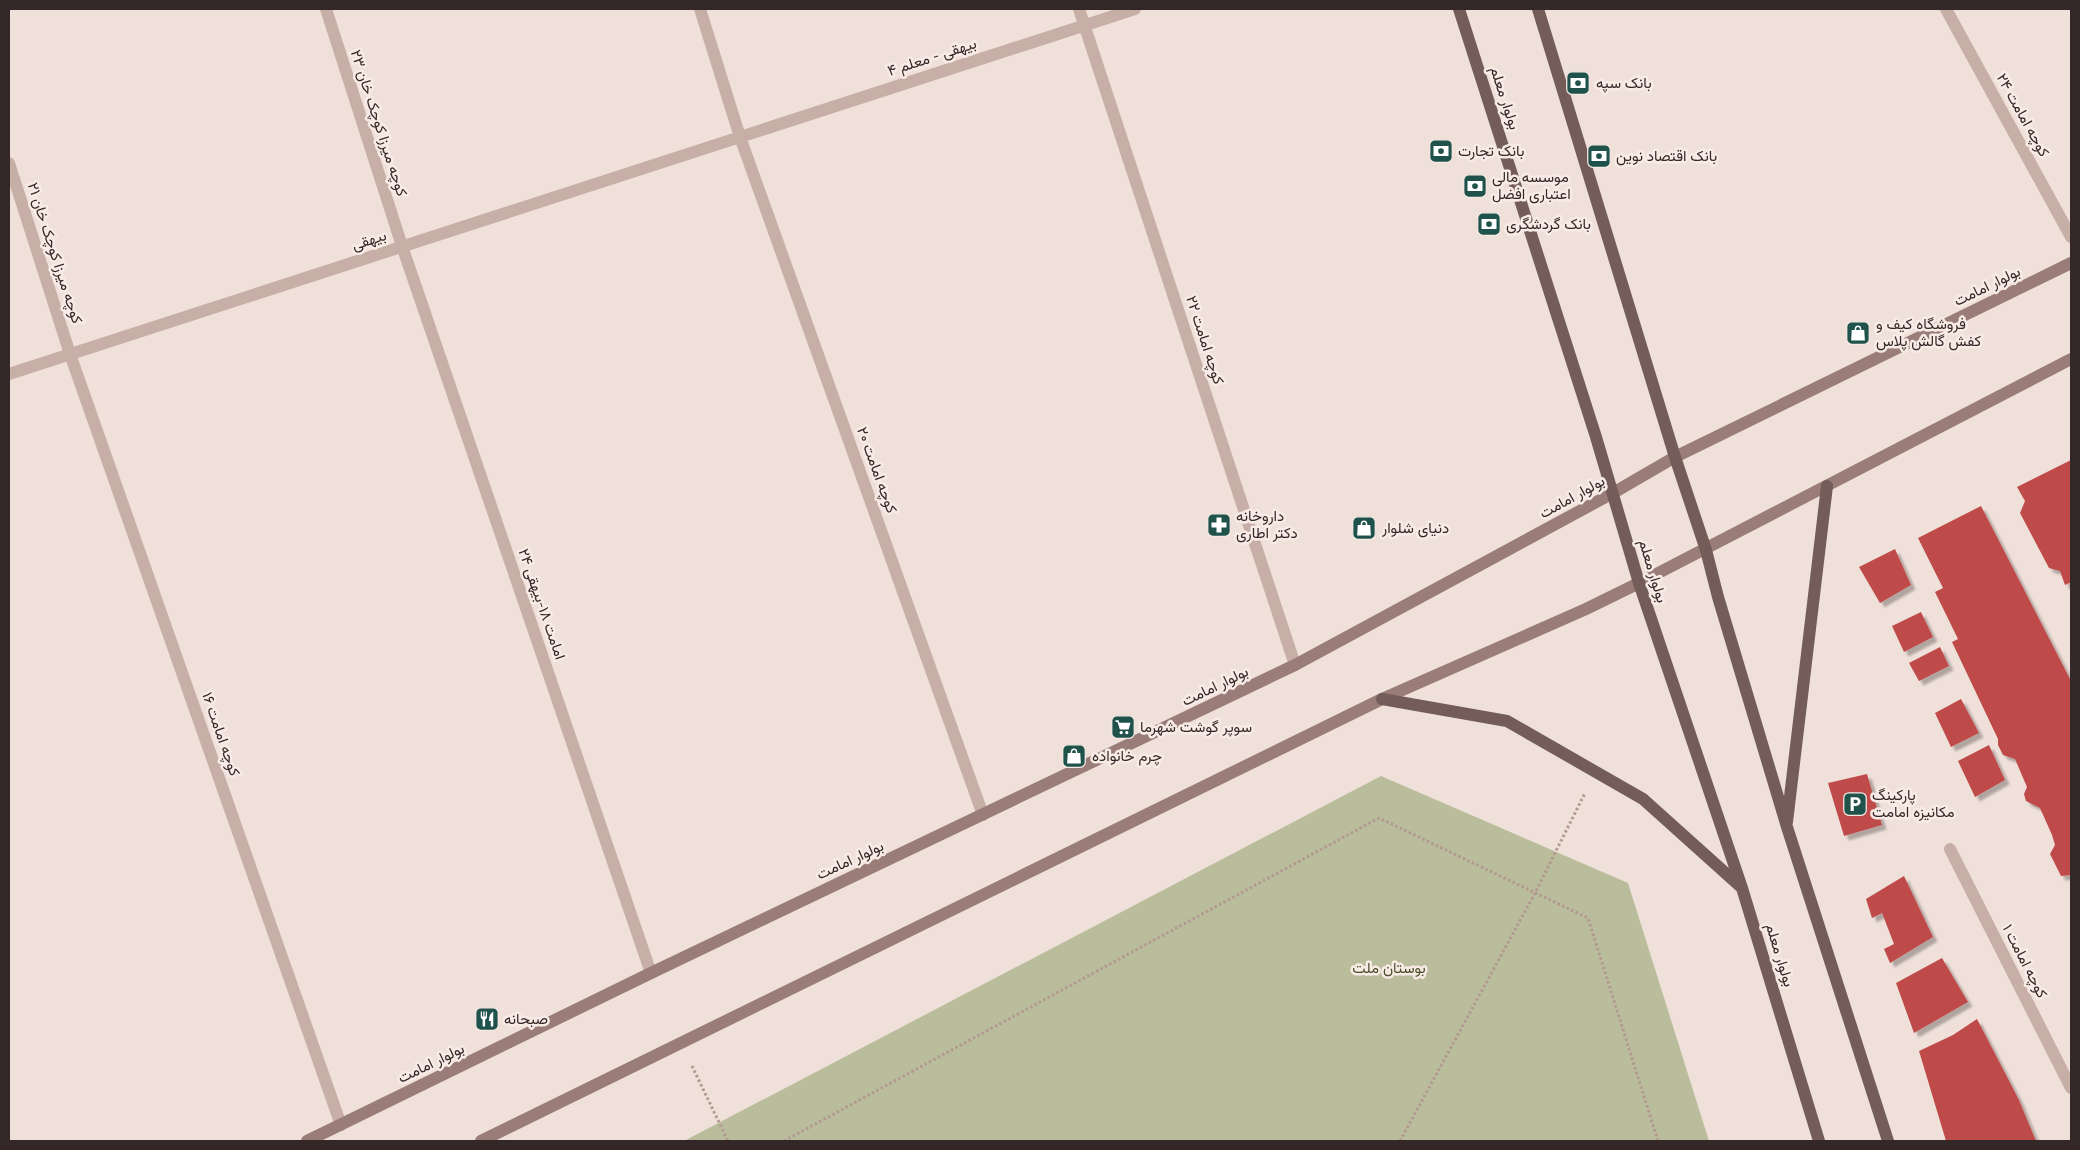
<svg xmlns="http://www.w3.org/2000/svg" width="2080" height="1150" viewBox="0 0 2080 1150" font-family="Raleway,Vazirmatn,sans-serif">
  <style>
    .green { fill: #babd9b }
    .building { fill: #be4b49; filter: url(#shadow) }
    .lines { fill: none; stroke-linecap: round; stroke-linejoin: round }
    .path { stroke: #b29891; stroke-width: 3; stroke-dasharray: 2.5 2.5; stroke-linecap: butt }
    .street { stroke: #c7aea7; stroke-width: 12 }
    .secondary { stroke: #9a7d78; stroke-width: 12 }
    .primary { stroke: #745c59; stroke-width: 12 }
    .labels { text-anchor: middle; dominant-baseline: central; stroke-width: 5; stroke-linejoin: round; paint-order: stroke }
    .street-label { font-size: 15px; fill: #332827; stroke: #f8ebe6 }
    .poi-label { font-size: 15px; fill: #332827; stroke: #f8ebe6; text-anchor: start }
    .park-label { font-size: 15px; fill: #4b502c; stroke: #f8ebe6 }
  </style>
  <defs>
    <filter id="shadow"><feDropShadow dx="4.5" dy="4.5" stdDeviation="1" flood-color="#0004"/></filter>
  </defs>
  <rect width="100%" height="100%" fill="#f0e0da"/>
  <path class="green" d="M1381 776 1628 883 1709 1141H684Z"/>
  <path class="building" d="M2071 460V582L2065 585 2060 571 2049 568 2020 513 2025 501 2017 487Z
    M1981 506 2071 681V875L2061 876 2050 854 2055 845 2052 835 2040 808 2026 801 2024 794 2027 787 2015 759 2003 755 1998 745V739L1952 642 1958 639 1935 592 1943 588 1918 538Z
    M1895 549 1911 585 1880 603 1859 567Z
    M1921 612 1933 637 1904 652 1892 626Z
    M1940 647 1949 666 1919 681 1909 663Z
    M1961 699 1979 733 1951 747 1935 713Z
    M1989 745 2005 780 1975 797 1958 761Z
    M1867 774 1882 825 1844 836 1828 783Z
    M1904 876 1933 937 1890 963 1884 949 1894 944 1882 913 1872 918 1866 899Z
    M1942 958 1968 1002 1914 1033 1896 983Z
    M1977 1019 2019 1100 2036 1141H1946L1919 1051 1953 1035Z"/>
  <g class="lines">
    <path class="path" d="M692 1066 728 1141
      M784 1141 1379 818 1588 918 1658 1141
      M1400 1141 1535 893 1585 793"/>
    <path class="street" d="M326 9 402 246 651 973
      M700 9 740 137 983 815
      M1079 9 1295 665
      M1946 9 2071 237
      M9 163 70 354 341 1125
      M9 374 1135 9
      M1950 849 2071 1088"/>
    <path class="secondary" d="M307 1141 651 973 1295 665 1613 493 1675 457 2071 263
      M481 1141 1382 699 1586 609 1639 583 2071 359"/>
    <path class="primary" d="M1459 9 1596 437 1639 583 1742 888 1819 1141
      M1538 9 1675 457 1706 550 1718 597 1787 827 1888 1141
      M1382 699 1507 721 1643 799 1741 887
      M1787 822 1827 486"/>
  </g>
  <defs>
    <g id="bank-square" transform="scale(1.25)"><rect x="-9" y="-9" width="18" height="18" rx="4" fill="#1f524a" stroke="#f8ebe6"/><path d="M-6-4H6V4H-6ZM0-2.3a2.3 2.3 0 1 0 0 4.6a2.3 2.3 0 1 0 0-4.6Z" fill="#fff"/></g>
    <g id="shop-square" transform="scale(1.25)"><rect x="-9" y="-9" width="18" height="18" rx="4" fill="#1f524a" stroke="#f8ebe6"/><path d="M-5-2.5h2.3a2.7 3.5 0 0 1 5.4 0H5L5.5 6h-11ZM-1.5-2.5h3a1.5 2.3 0 0 0-3 0Z" fill="#fff"/></g>
    <g id="pharmacy-square" transform="scale(1.25)"><rect x="-9" y="-9" width="18" height="18" rx="4" fill="#1f524a" stroke="#f8ebe6"/><path d="M-2-6h4v4h4v4h-4v4h-4v-4h-4v-4h4Z" fill="#fff"/></g>
    <g id="supermarket-square" transform="scale(1.25)"><rect x="-9" y="-9" width="18" height="18" rx="4" fill="#1f524a" stroke="#f8ebe6"/><path d="M-6-5.5h2.5l.6 2H6L4.5 2H-2.5L-4.4-4H-6ZM-1.5 3.2a1.3 1.3 0 1 0 .1 0ZM3 3.2a1.3 1.3 0 1 0 .1 0Z" fill="#fff"/></g>
    <g id="parking-square" transform="scale(1.25)"><rect x="-9" y="-9" width="18" height="18" rx="4" fill="#1f524a" stroke="#f8ebe6"/><path d="M-3.5-5.5H1a3.5 3.5 0 0 1 0 7H-1V5.5H-3.5ZM-1-3.4V-.6H.8a1.4 1.4 0 0 0 0-2.8Z" fill="#fff"/></g>
    <g id="restaurant-square" transform="scale(1.25)"><rect x="-9" y="-9" width="18" height="18" rx="4" fill="#1f524a" stroke="#f8ebe6"/><path d="M-5-6h1v4h1v-4h1v4h1v-4h1v5L-1.5 .5V6h-2V.5L-5-1ZM5-6V6H3V1.5H1.5Q1.5-4 5-6Z" fill="#fff"/></g>
  </defs>
  <g fill-rule="evenodd">
    <use href="#bank-square" x="1578" y="83"/>
    <use href="#bank-square" x="1441" y="151"/>
    <use href="#bank-square" x="1599" y="156"/>
    <use href="#bank-square" x="1475" y="186"/>
    <use href="#bank-square" x="1489" y="224"/>
    <use href="#shop-square" x="1858" y="333"/>
    <use href="#pharmacy-square" x="1219" y="525"/>
    <use href="#shop-square" x="1364" y="528"/>
    <use href="#supermarket-square" x="1123" y="727"/>
    <use href="#shop-square" x="1074" y="756"/>
    <use href="#parking-square" x="1855" y="804"/>
    <use href="#restaurant-square" x="487" y="1019"/>
  </g>
  <g class="labels">
    <g class="street-label">
      <text transform="translate(932 57) rotate(-18)">بیهقی - معلم ۴</text>
      <text transform="translate(1505 98) rotate(72)">بولوار معلم</text>
      <text transform="translate(2023 115) rotate(61)">کوچه امامت ۲۴</text>
      <text transform="translate(379 123) rotate(72)">کوچه میرزا کوچک خان ۲۳</text>
      <text transform="translate(369 240) rotate(-18)">بیهقی</text>
      <text transform="translate(55 253) rotate(72)">کوچه میرزا کوچک خان ۲۱</text>
      <text transform="translate(1987 286) rotate(-26)">بولوار امامت</text>
      <text transform="translate(1205 340) rotate(72)">کوچه امامت ۲۲</text>
      <text transform="translate(877 470) rotate(70)">کوچه امامت ۲۰</text>
      <text transform="translate(1572 497) rotate(-29)">بولوار امامت</text>
      <text transform="translate(1653 571) rotate(73)">بولوار معلم</text>
      <text transform="translate(542 604) rotate(71)">امامت ۱۸-بیهقی ۲۴</text>
      <text transform="translate(1215 686) rotate(-26)">بولوار امامت</text>
      <text transform="translate(221 734) rotate(71)">کوچه امامت ۱۶</text>
      <text transform="translate(850 860) rotate(-25)">بولوار امامت</text>
      <text transform="translate(1780 955) rotate(73)">بولوار معلم</text>
      <text transform="translate(2025 961) rotate(63)">کوچه امامت ۱</text>
      <text transform="translate(431 1063) rotate(-26)">بولوار امامت</text>
    </g>
    <g class="poi-label">
      <text x="1596" y="83">بانک سپه</text>
      <text x="1458" y="151">بانک تجارت</text>
      <text x="1616" y="156">بانک اقتصاد نوین</text>
      <text x="1492" y="177">موسسه مالی<tspan x="1492" dy="17">اعتباری افضل</tspan></text>
      <text x="1506" y="224">بانک گردشگری</text>
      <text x="1876" y="324">فروشگاه کیف و<tspan x="1876" dy="17">کفش گالش پلاس</tspan></text>
      <text x="1236" y="516">داروخانه<tspan x="1236" dy="17">دکتر اطاری</tspan></text>
      <text x="1382" y="528">دنیای شلوار</text>
      <text x="1140" y="727">سوپر گوشت شهرما</text>
      <text x="1092" y="756">چرم خانواده</text>
      <text x="1872" y="795">پارکینگ<tspan x="1872" dy="17">مکانیزه امامت</tspan></text>
      <text x="504" y="1019">صبحانه</text>
    </g>
    <g class="park-label">
      <text x="1389" y="968">بوستان ملت</text>
    </g>
  </g>
  <rect width="2080" height="1150" fill="none" stroke="#332827" stroke-width="20"/>
</svg>
